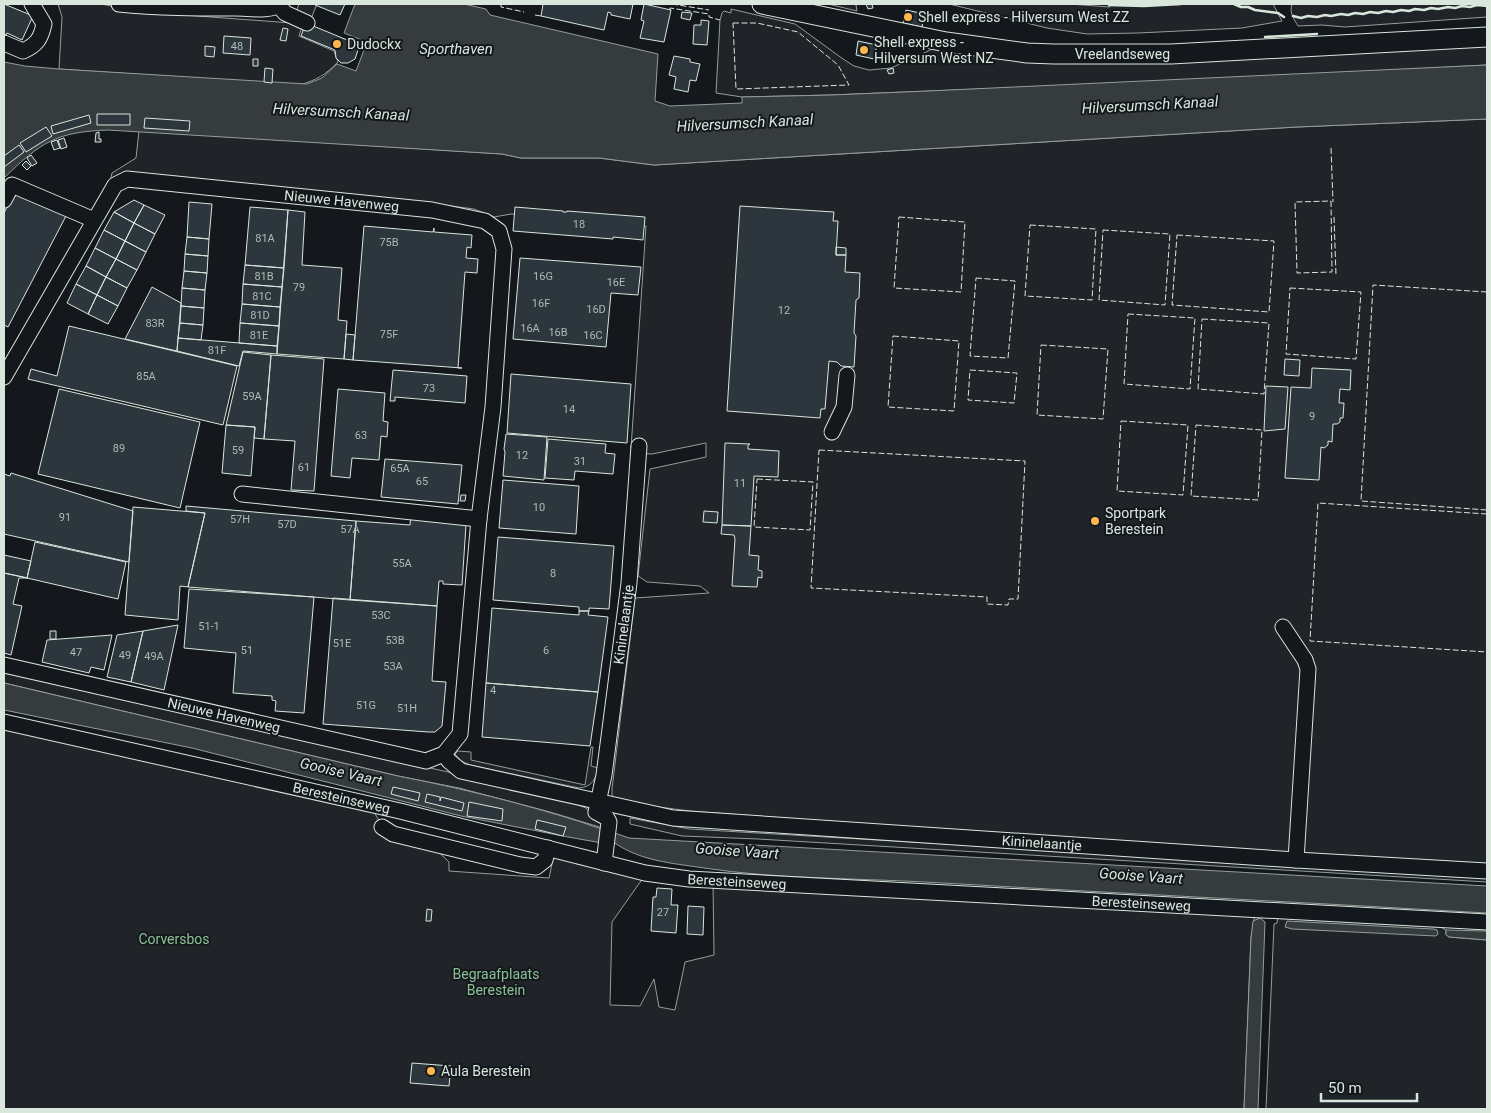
<svg xmlns="http://www.w3.org/2000/svg" width="1491" height="1113" viewBox="0 0 1491 1113" font-family="Roboto,sans-serif">
  <style>
    .green { fill: #202428; stroke: #939e99 }
    .water { fill: #363b3e; stroke: #939e99 }
    .building { fill: #2c363c; stroke: #d8e6dc }
    .lines { fill: none; stroke-linecap: round; stroke-linejoin: round }
    .minor-casing { stroke: #d8e6dc; stroke-width: 17 }
    .major-casing { stroke: #d8e6dc; stroke-width: 21 }
    .minor { stroke: #14181c; stroke-width: 15 }
    .major { stroke: #14181c; stroke-width: 19 }
    .fence { stroke: #d8e6dc; stroke-width: 1; stroke-dasharray: 6 2.5; stroke-linecap: butt }
    .wall { stroke: #d8e6dc; stroke-width: 2.5 }
    .poi-dot { fill: #ffb74d; stroke: #14181c; stroke-width: 2 }
    .labels { text-anchor: middle; dominant-baseline: central; stroke-width: 4; stroke-linejoin: round; paint-order: stroke }
    .number-label { font-size: 11px; fill: #adbab4 }
    .poi-label { font-size: 14px; fill: #d8e6dc; stroke: #14181c; text-anchor: start }
    .street-label { font-size: 14px; fill: #d8e6dc; stroke: #14181c }
    .park-label { font-size: 14px; fill: #8ac095; stroke: #14181c }
    .water-label { font-size: 15px; font-style: italic; fill: #d8e6dc; stroke: #14181c }
  </style>
  <rect width="100%" height="100%" fill="#14181c"/>
  <path class="green" d="M58 4H101L143 12 292 23 299 4H317L308 26 303 24 299 36 334 51 338 62C325 75 317 80 299 85L59 69 62 17Z
    M828 4H858L856 5 857 11Z
    M949 4H1069L1110 7V4H1273L1282 21 1242 28 1138 33 1087 34 1047 28Z
    M1292 4H1487V17L1345 27 1322 25 1298 26C1294 19 1289 13 1292 4Z
    M731 9 795 24 843 59 854 66 869 70 891 68 939 46 1487 44V65L1205 80 831 95 742 97 716 93 720 20 722 13 724 11 731 13Z
    M1487 119V867L1291 856 690 811 612 801V789L635 598 709 593 700 586 647 582 638 576 650 469 706 457V443L652 454 632 453 631 448 646 226 511 214 494 217 474 209 398 199 162 175 124 176 110 182 112 173 136 158 139 131 502 154 521 158H599L654 165 1297 127Z
    M4 673 448 772 497 785 555 796 586 808 606 829 550 812 459 788 398 776 4 683Z
    M4 727 372 809 385 830 428 842 449 862V871L549 878 553 859 561 855 577 864 586 866 643 878 612 922 610 1005 640 1006 654 979 659 1007 675 1010 685 962 714 955 713 884 1255 914 1251 938 1244 1109H4Z
    M591 747H593L591 766 598 768C596 779 592 787 579 788L470 765 461 761 455 754 458 751 471 752V760L585 785Z
    M630 818 690 829 1487 876V882L758 839 682 836 630 824Z
    M1278 916 1434 923 1446 930V934L1449 937 1487 940V1109H1266L1274 924 1277 923Z"/>
  <path class="water" d="M355 4H464L486 9 490 15 658 54 655 101 670 106 742 103V97L831 95 928 91 1487 65V119L1297 127 654 165 599 158H521L502 154 108 130C56 132 41 142 4 178V62L25 66 59 69 307 84 322 78 337 64 356 71 367 42 344 33Z
    M4 683 398 776C460 788 521 803 581 822 597 828 613 832 629 838L1487 886V913C1300 902 1112 893 925 882 851 878 777 879 704 868 671 863 639 861 612 841L602 843 568 837 461 816 192 748 4 710Z
    M1260 918 1265 922 1258 1109H1244L1251 938 1253 921Z
    M1287 921 1433 929 1437 930 1438 934 1436 936 1292 929 1285 927Z
    M1446 930 1487 931V940L1449 937 1446 935Z"/>
  <path class="building" d="M4 4 33 16 22 40 7 33 6 35 4 34Z
    M315 4H345L340 15 315 5Z
    M543 4H633L630 19 611 15V13L608 12 604 30 541 16Z
    M644 4 671 10 664 42 640 38 644 21 641 20Z
    M866 4H872L873 8 868 9Z
    M906 10 925 14 922 27 903 23Z
    M682 12 692 13 690 20 681 18Z
    M701 20 709 21 707 45 693 44 694 25H701Z
    M306 23 352 42 358 50 355 59 348 63H341L336 58 335 50 301 36Z
    M283 28 288 29 286 41 280 40Z
    M224 36 251 38 250 55 223 53Z
    M858 41 877 45 874 59 856 55Z
    M205 46 215 47 214 57 205 56Z
    M674 56 690 59V62L700 64 696 81 690 80 688 92 674 89 676 77 669 75Z
    M253 59H258V66H253Z
    M265 68 273 69 272 83 264 82Z
    M893 68 894 73 889 74 887 70Z
    M97 114H130V125H97Z
    M89 115 91 123 53 134 51 126Z
    M145 118 190 121 189 131 144 128Z
    M46 127 52 136 26 152 20 143Z
    M99 132V139H101V142H95L96 133Z
    M64 138 67 147 61 149 58 140Z
    M57 140 60 148 54 150 51 142Z
    M19 145 24 152 4 167V156Z
    M31 155 37 163 32 166 27 158Z
    M26 161 31 166 27 170 22 165Z
    M23 193 66 216 8 327 4 325V213L12 197Z
    M134 200 144 205 134 223 114 212Z
    M189 202 212 204 209 239 187 237Z
    M144 205 165 215 155 234 134 223Z
    M740 206 834 212 833 221H838L836 255H846L845 272 860 273 859 298 856 300 854 333 856 336 854 367 841 366 837 362 829 361 825 409H821L820 418 727 411Z
    M250 207 288 210 284 268 245 265Z
    M515 207 563 211V212H567V211L645 217 643 240 613 237V239L513 231Z
    M288 210 305 212 302 265 342 268 338 320 347 321 344 359 277 354Z
    M114 212 134 223 125 241 104 230Z
    M134 223 155 234 146 252 125 241Z
    M364 226 433 232 434 228V232L472 235 471 248 467 247 466 258 478 259 477 273 465 272 458 368H462L353 360Z
    M104 230 125 241 116 259 95 248Z
    M187 237 209 239 208 256 185 254Z
    M125 241 146 252 137 270 116 259Z
    M836 247 846 248V255H836Z
    M95 248 116 259 106 277 86 266Z
    M185 254 208 256 207 273 184 271Z
    M520 258 641 267 638 295 611 293 606 347 513 339Z
    M116 259 137 270 127 288 106 277Z
    M245 265 284 268 282 287 243 284Z
    M86 266 106 277 97 295 76 284Z
    M184 271 207 273 205 290 182 288Z
    M106 277 127 288 118 306 97 295Z
    M76 284 97 295 88 314 67 303Z
    M243 284 282 287 280 307 242 304Z
    M152 287 181 303 177 351 125 339Z
    M182 288 205 290 204 308 181 306Z
    M97 295 118 306 108 324 88 314Z
    M242 304 280 307 279 326 240 323Z
    M181 306 204 308 203 325 180 323Z
    M180 323 203 325 201 340 178 338Z
    M240 323 279 326 277 346 239 343Z
    M69 326 237 366 223 425 28 379 31 369 57 376Z
    M346 334 355 335 353 360 344 359Z
    M178 338 277 346V354L243 351 239 366 177 351Z
    M243 352 271 355 264 439 254 438 255 427 226 425Z
    M271 355 324 359 314 491 291 490 295 441 264 439Z
    M1285 359 1300 360 1299 376 1284 375Z
    M1312 368 1351 370 1350 390 1340 389 1339 403H1344L1343 418H1340V422L1337 424H1333L1332 442 1328 441V445L1324 448 1321 447 1319 480 1285 478 1291 387 1311 388Z
    M393 370 467 376 465 403 395 397V401H390Z
    M511 374 631 384 627 443 507 433Z
    M1266 386 1288 387 1285 429 1264 431Z
    M59 389 200 422 180 508 38 474Z
    M338 389 385 393 383 421 388 422 387 437 381 436 379 460 352 458 350 478 331 476Z
    M226 425 255 427 251 476 222 473Z
    M506 434 547 437 544 480 503 476 505 452 504 449Z
    M548 439 606 444 605 453 615 454 613 474 575 471 574 480 545 478Z
    M725 443 750 444 748 445V449L779 451 778 477 754 476 751 526 722 525Z
    M385 459 462 465 458 504 381 497Z
    M11 473 133 511 129 562 4 534V474L10 476Z
    M503 480 579 486 576 534 499 528Z
    M461 495H466L465 501H460Z
    M186 506 356 521 350 600 188 587 205 513 186 511Z
    M133 507 205 513 188 587 180 586 178 620 125 615Z
    M704 511 718 512 717 523 703 522Z
    M411 515 466 525 462 585 443 584V581H439L437 606 350 600 356 521 410 525Z
    M722 525 751 526 749 555 759 556 758 570 762 571V578L758 577 757 587 732 586 735 539 734 535 721 534Z
    M498 537 614 546 609 609 589 608V611H579V607L493 600Z
    M35 542 126 562 118 599 27 578Z
    M4 555 31 561 27 578 4 573Z
    M4 573 28 578H19L13 604 22 606 11 655 4 653Z
    M189 589 314 597 304 713 275 711 276 701 272 700V696L233 693 236 653 184 648Z
    M333 598 437 606 432 681 446 682 442 726 435 732H428L323 724Z
    M492 608 579 615V611H589L588 615 608 617 598 692 486 683Z
    M178 625 164 690 131 682 143 631Z
    M50 631H56V639H50Z
    M143 631 131 682 107 677 117 635Z
    M112 635 104 670 91 667 89 673 42 662 47 640Z
    M486 683 598 692 590 746 482 737Z
    M393 787 420 793 418 801 391 794Z
    M427 794 440 797V801L441 797 464 803 462 811 425 802Z
    M469 802 503 809 502 821 467 816Z
    M537 820 566 827 563 836 535 829Z
    M657 888 672 889 671 905H678L676 933 651 931 653 897H656Z
    M688 906 704 907 703 935 687 934Z
    M427 909 432 910 431 921H426Z
    M412 1063 451 1066 449 1086 410 1083Z"/>
  <g class="lines">
    <g class="minor-casing">
      <g id="minor">
        <path d="M119 4C159 8 196 8 236 8 250 8 268 12 281 4"/>
        <path d="M279 6 285 13 307 23"/>
        <path d="M4 43 23 51C37 45 41 38 44 24L32 4"/>
        <path d="M4 200 12 185 94 220"/>
        <path id="s1" d="M4 377 115 185 127 179 432 210 485 221 499 231 504 249 493 407 479 519 460 734 444 754 426 761 4 665"/>
        <path d="M832 432 844 407 847 375"/>
        <path d="M242 494 479 519"/>
        <path d="M1283 627 1305 660 1308 669 1296 860"/>
        <path id="s2" d="M4 722 400 811 645 873 689 879 1487 922"/>
        <path id="s3" d="M444 754 449 761 461 771 673 818 1296 860 1487 871"/>
        <path d="M382 827 393 834 520 865 536 867 545 860 548 848"/>
        <path id="s4" d="M604 863 609 822 607 818 596 812 604 775 629 583 639 446"/>
      </g>
    </g>
    <g class="major-casing">
      <g id="major">
        <path id="s5" d="M762 4 946 42 1027 53 1054 54H1171L1487 37"/>
      </g>
    </g>
    <use href="#minor" class="minor"/>
    <use href="#major" class="major"/>
    <path class="fence" d="M501 4V7L524 12
      M672 4 709 10
      M670 10V8L709 14V17L720 20
      M535 15 541 16
      M733 23H757L798 32 838 65 849 85 736 89Z
      M1331 148 1333 202
      M1331 201 1332 272 1297 273 1295 202Z
      M899 217 965 222 961 292 894 288Z
      M1334 217 1336 275
      M1030 225 1096 229 1092 300 1025 296Z
      M1103 230 1170 234 1165 305 1099 300Z
      M1177 235 1274 241 1269 312 1172 305Z
      M976 278 1015 281 1008 358 970 356Z
      M1290 288 1361 292 1356 359 1286 354Z
      M1487 292 1373 285 1361 501 1487 510
      M1128 314 1195 318 1190 389 1124 384Z
      M1202 319 1269 323 1264 394 1198 389Z
      M893 336 959 341 954 411 888 407Z
      M1041 345 1108 349 1103 419 1037 415Z
      M970 370 1017 373 1014 403 968 400Z
      M1121 421 1188 425 1183 495 1117 491Z
      M1196 425 1262 430 1258 500 1191 496Z
      M819 450 1025 461 1018 599H1009L1008 605 987 604V597L811 588Z
      M757 479 813 482 810 530 754 527Z
      M1487 514 1318 503 1310 641 1487 652"/>
    <path class="wall" d="M1234 4 1241 7H1248L1255 10 1278 13 1284 17
      M1109 5 1144 6 1181 4
      M1293 16 1301 18 1308 16 1317 17 1325 15 1331 16 1341 14 1348 15 1355 13 1363 14 1370 12 1378 13 1386 11 1393 12 1401 10 1409 11 1415 9 1424 10 1431 8 1438 9 1448 7 1455 8 1462 6 1470 7 1477 5 1487 6
      M1265 37 1317 34"/>
  </g>
  <g class="poi-dot">
    <circle cx="908" cy="17" r="5"/>
    <circle cx="337" cy="44" r="5"/>
    <circle cx="864" cy="50" r="5"/>
    <circle cx="1095" cy="521" r="5"/>
    <circle cx="431" cy="1071" r="5"/>
  </g>
  <g class="labels">
    <g class="number-label">
      <text x="237" y="46">48</text>
      <text x="579" y="224">18</text>
      <text x="265" y="238">81A</text>
      <text x="389" y="242">75B</text>
      <text x="264" y="276">81B</text>
      <text x="543" y="276">16G</text>
      <text x="616" y="282">16E</text>
      <text x="299" y="287">79</text>
      <text x="262" y="296">81C</text>
      <text x="541" y="303">16F</text>
      <text x="596" y="309">16D</text>
      <text x="784" y="310">12</text>
      <text x="260" y="315">81D</text>
      <text x="155" y="323">83R</text>
      <text x="530" y="328">16A</text>
      <text x="558" y="332">16B</text>
      <text x="389" y="334">75F</text>
      <text x="259" y="335">81E</text>
      <text x="593" y="335">16C</text>
      <text x="217" y="350">81F</text>
      <text x="146" y="376">85A</text>
      <text x="429" y="388">73</text>
      <text x="252" y="396">59A</text>
      <text x="569" y="409">14</text>
      <text x="1312" y="416">9</text>
      <text x="361" y="435">63</text>
      <text x="119" y="448">89</text>
      <text x="238" y="450">59</text>
      <text x="522" y="455">12</text>
      <text x="580" y="461">31</text>
      <text x="304" y="467">61</text>
      <text x="400" y="468">65A</text>
      <text x="422" y="481">65</text>
      <text x="740" y="483">11</text>
      <text x="539" y="507">10</text>
      <text x="65" y="517">91</text>
      <text x="240" y="519">57H</text>
      <text x="287" y="524">57D</text>
      <text x="350" y="529">57A</text>
      <text x="402" y="563">55A</text>
      <text x="553" y="573">8</text>
      <text x="381" y="615">53C</text>
      <text x="209" y="626">51-1</text>
      <text x="395" y="640">53B</text>
      <text x="342" y="643">51E</text>
      <text x="247" y="650">51</text>
      <text x="546" y="650">6</text>
      <text x="76" y="652">47</text>
      <text x="125" y="655">49</text>
      <text x="154" y="656">49A</text>
      <text x="393" y="666">53A</text>
      <text x="493" y="690">4</text>
      <text x="366" y="705">51G</text>
      <text x="407" y="708">51H</text>
      <text x="663" y="912">27</text>
    </g>
    <g class="poi-label">
      <text x="918" y="17">Shell express - Hilversum West ZZ</text>
      <text x="874" y="42">Shell express -<tspan x="874" dy="16">Hilversum West NZ</tspan></text>
      <text x="347" y="44">Dudockx</text>
      <text x="1105" y="513">Sportpark<tspan x="1105" dy="16">Berestein</tspan></text>
      <text x="441" y="1071">Aula Berestein</text>
    </g>
    <g class="street-label">
      <text stroke="none"><textPath href="#s5" startOffset="365">Vreelandseweg</textPath></text>
      <text stroke="none"><textPath href="#s1" startOffset="451">Nieuwe Havenweg</textPath></text>
      <text stroke="none"><textPath href="#s4" startOffset="248">Kininelaantje</textPath></text>
      <text transform="translate(224 715) rotate(13)">Nieuwe Havenweg</text>
      <text stroke="none"><textPath href="#s2" startOffset="346">Beresteinseweg</textPath></text>
      <text stroke="none"><textPath href="#s3" startOffset="611">Kininelaantje</textPath></text>
      <text stroke="none"><textPath href="#s2" startOffset="751">Beresteinseweg</textPath></text>
      <text stroke="none"><textPath href="#s2" startOffset="1156">Beresteinseweg</textPath></text>
    </g>
    <g class="park-label">
      <text x="174" y="939">Corversbos</text>
      <text x="496" y="974">Begraafplaats<tspan x="496" dy="16">Berestein</tspan></text>
    </g>
    <g class="water-label">
      <text x="456" y="49">Sporthaven</text>
      <text transform="translate(1150 105) rotate(-3)">Hilversumsch Kanaal</text>
      <text transform="translate(341 112) rotate(3)">Hilversumsch Kanaal</text>
      <text transform="translate(745 123) rotate(-3)">Hilversumsch Kanaal</text>
      <text transform="translate(341 772) rotate(13)">Gooise Vaart</text>
      <text transform="translate(737 851) rotate(4)">Gooise Vaart</text>
      <text transform="translate(1141 876) rotate(4)">Gooise Vaart</text>
    </g>
  </g>
  <rect width="1491" height="1113" fill="none" stroke="#d8e6dc" stroke-width="10"/>
  <path d="M1321 1093v8h96v-8" fill="none" stroke="#d8e6dc" stroke-width="2.5"/>
  <text x="1328" y="1093" font-size="15" fill="#d8e6dc" stroke="#14181c" stroke-width="4" paint-order="stroke">50 m</text>
</svg>
